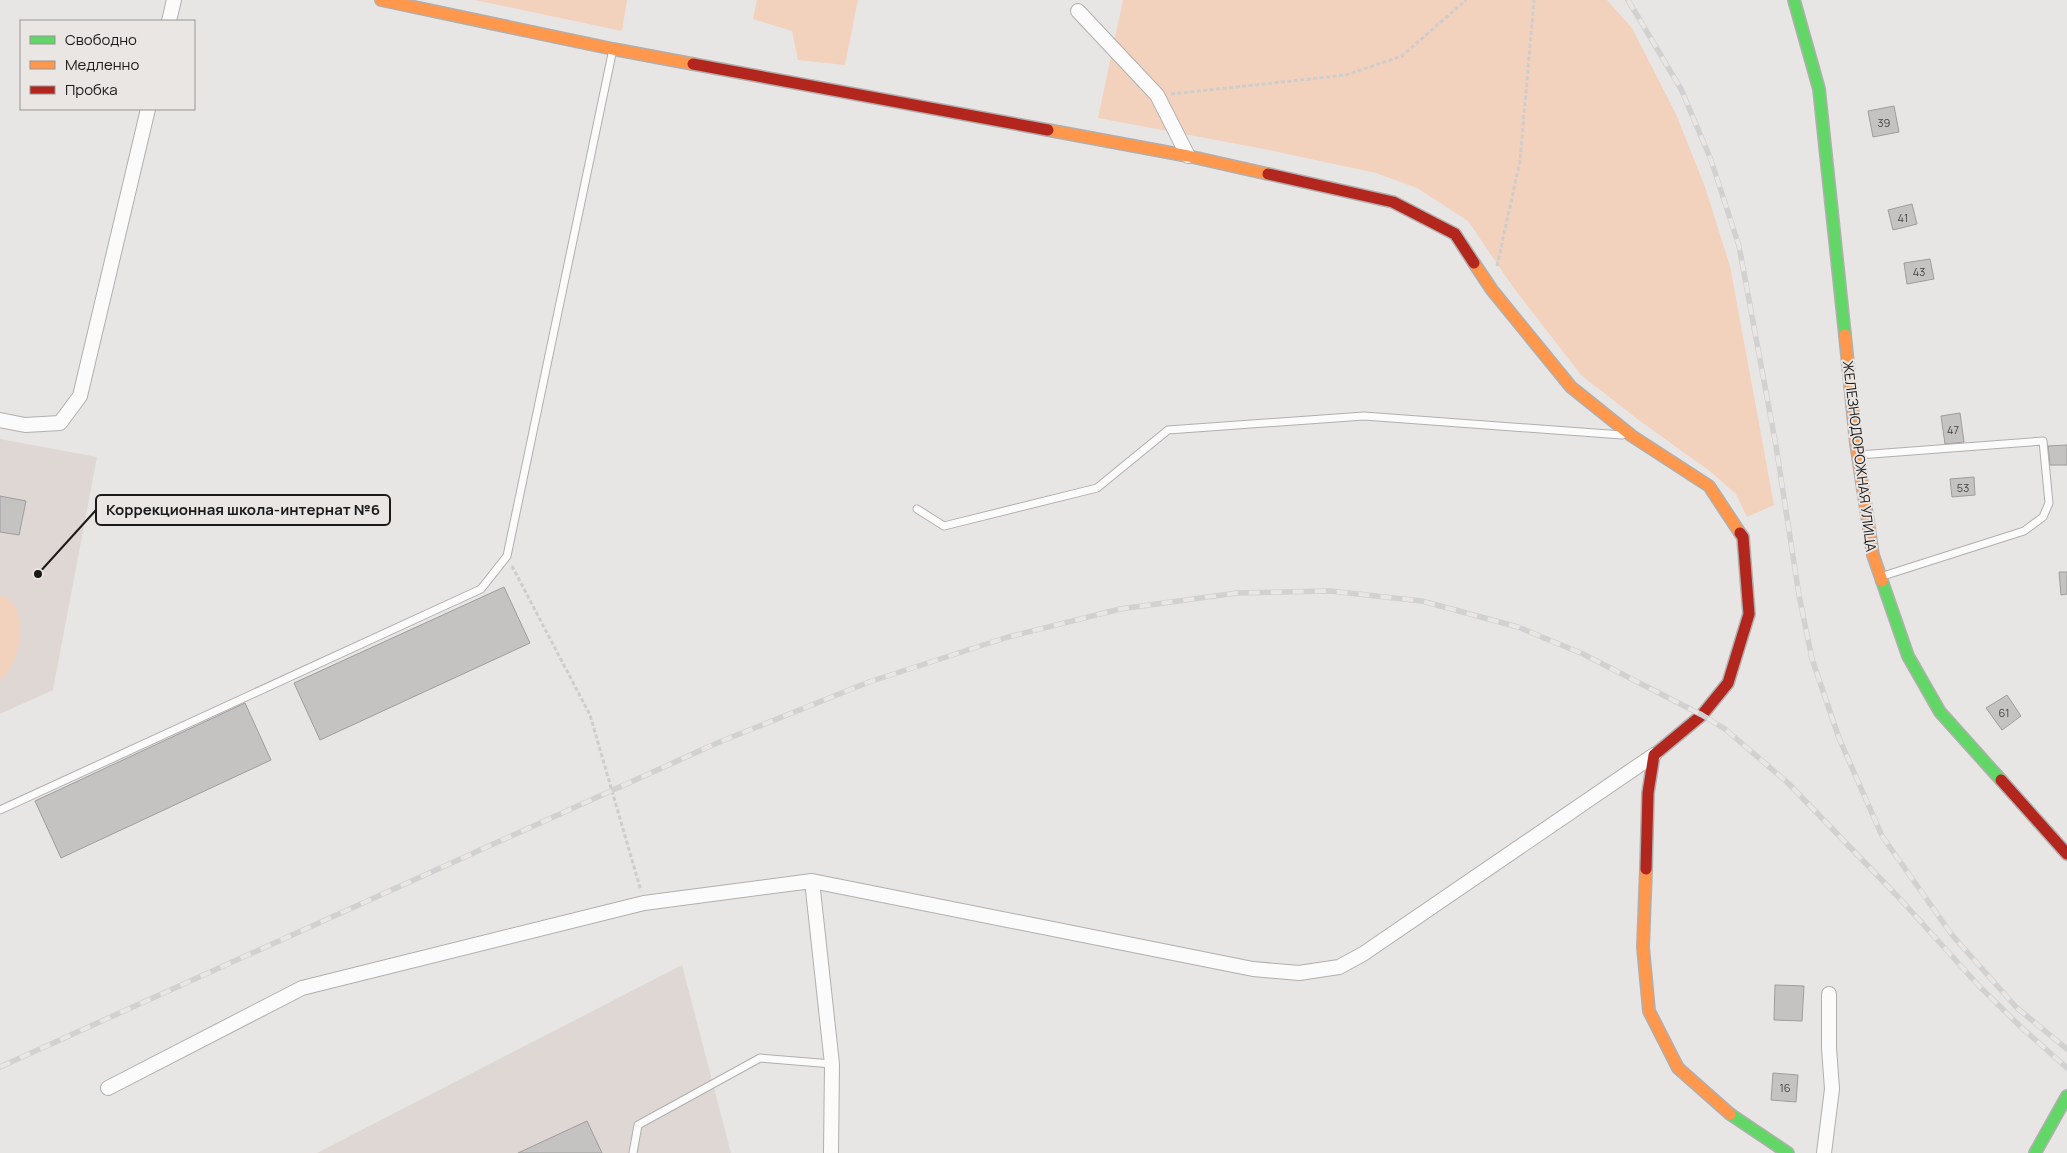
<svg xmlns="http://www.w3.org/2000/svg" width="2067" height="1153" viewBox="0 0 2067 1153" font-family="Manrope,sans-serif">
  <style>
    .built { fill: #ded7d4 }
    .green { fill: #f2d1bd }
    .building { fill: #c5c3c2; stroke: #9e9c9c }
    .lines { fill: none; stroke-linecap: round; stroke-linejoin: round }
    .lane-casing { stroke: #b0afae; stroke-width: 9 }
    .street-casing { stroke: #b0afae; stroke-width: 16 }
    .fast-casing { stroke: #b0afae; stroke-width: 14 }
    .slow-casing { stroke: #b0afae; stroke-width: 14 }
    .jam-casing { stroke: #b0afae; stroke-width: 14 }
    .path { stroke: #cecdcc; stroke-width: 3; stroke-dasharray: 4 2.5; stroke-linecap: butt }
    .lane { stroke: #fcfbfb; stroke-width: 7 }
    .street { stroke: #fcfbfb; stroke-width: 14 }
    .fast { stroke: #63d668; stroke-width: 11 }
    .slow { stroke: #ff974d; stroke-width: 11 }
    .jam { stroke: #b3261e; stroke-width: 11 }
    .rail-casing { stroke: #d2d1d1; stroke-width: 5.5 }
    .rail { stroke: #e9e6e4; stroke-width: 4; stroke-dasharray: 11; stroke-linecap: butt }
    .labels { text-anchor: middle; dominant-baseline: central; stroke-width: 4; stroke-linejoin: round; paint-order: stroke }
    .number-label { font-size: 11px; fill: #464443 }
    .street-label { font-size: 14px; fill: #1b1a19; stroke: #e9e6e4 }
    .leader { fill: none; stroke: #1b1a19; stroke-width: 2 }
    .callout-dot { fill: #1b1a19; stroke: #e9e6e4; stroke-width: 2 }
    .callout { fill: #e9e6e4; stroke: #1b1a19; stroke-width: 2 }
    .callout-label { font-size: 15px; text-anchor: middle; font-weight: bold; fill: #1b1a19 }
  </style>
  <rect width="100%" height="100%" fill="#e8e6e5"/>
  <path class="built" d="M0 439 97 457 53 690 0 714Z
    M682 965 731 1153H317Z"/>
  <path class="green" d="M475 0H627L622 31Z
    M757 0H858L845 65 798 60 792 31 753 19Z
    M1123 0H1607L1632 28 1676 114 1705 187 1730 266 1774 505 1747 517 1736 494 1711 472 1640 421 1581 375 1513 287 1468 221 1417 188 1376 173 1259 148 1098 118Z
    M0 595C28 605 23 647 10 668 8 672 3 676 0 680Z"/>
  <path class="building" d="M1894 106 1899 132 1873 137 1868 111Z
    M1912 204 1917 224 1893 230 1888 210Z
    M1930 259 1934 279 1907 284 1904 263Z
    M1960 413 1964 442 1945 444 1941 416Z
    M2067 445V465H2050L2048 446Z
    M1974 477 1975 495 1952 497 1950 479Z
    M0 496 26 501 19 535 0 532Z
    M2059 572H2067V594L2061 595Z
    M504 587 530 643 320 740 294 683Z
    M2007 695 2021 716 2002 730 1986 708Z
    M245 703 271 760 61 858 35 801Z
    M1775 985 1804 986 1802 1021 1774 1020Z
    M1773 1073 1798 1075 1796 1102 1771 1100Z
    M587 1121 602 1153H518Z"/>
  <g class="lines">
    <g class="lane-casing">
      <path id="lane" d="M1859 455 2043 441 2049 503 2043 517 2024 531 1883 576
        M917 509 944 526 1097 488 1168 430 1364 416 1622 435
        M0 810 481 589 507 556 613 49
        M633 1153 638 1125 760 1058 832 1064"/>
    </g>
    <g class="street-casing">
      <path id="street" d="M1078 11 1157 95 1188 156
        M169 21 174 0
        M0 420 25 425 60 423 80 396 148 109
        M812 881 832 1064 831 1153
        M108 1088 302 988 644 903 812 881 1253 969 1299 973 1339 967 1363 954 1654 755
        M1824 1153 1832 1089 1829 1048V994"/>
    </g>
    <g class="fast-casing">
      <path id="fast" d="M1794 0 1819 89 1845 335
        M1882 581 1908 656 1940 712 2001 780
        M1730 1114 1788 1153
        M2035 1153 2067 1096"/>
    </g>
    <g class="slow-casing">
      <path id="slow" d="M381 0 613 49 693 64
        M1048 130 1188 156 1268 174
        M1474 263 1492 290 1571 387 1632 436 1709 486 1740 533
        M1845 335 1856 443 1873 555 1882 581
        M1646 869 1643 947 1649 1011 1678 1068 1730 1114"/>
    </g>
    <g class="jam-casing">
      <path id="jam" d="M693 64 1048 130
        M1268 174 1393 202 1455 234 1474 263
        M2001 780 2067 854
        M1646 869 1648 793 1654 755 1702 715 1728 683 1749 614 1743 537 1740 533"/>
    </g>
    <path class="path" d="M1171 94 1346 75 1402 56 1466 0
      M1497 266 1520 161 1534 0
      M512 566 590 715 641 891"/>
    <use href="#lane" class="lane"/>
    <use href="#street" class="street"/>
    <use href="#fast" class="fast"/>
    <use href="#slow" class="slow"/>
    <use href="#jam" class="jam"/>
    <g class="rail-casing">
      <path id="rail" d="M1628 0 1681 89 1711 160 1739 246 1776 446 1799 595 1812 659 1839 738 1882 836 1952 935 2017 1008 2067 1049
        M0 1067 717 743 869 682 1008 637 1120 609 1237 593 1330 591 1422 601 1518 627 1583 654 1702 715 1725 729 1788 783 1902 901 1979 986 2022 1028 2067 1068"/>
    </g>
    <use href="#rail" class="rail"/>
  </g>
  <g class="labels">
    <g class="number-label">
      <text x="1884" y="122">39</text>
      <text x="1903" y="217">41</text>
      <text x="1919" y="271">43</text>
      <text x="1953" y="429">47</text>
      <text x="1963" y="487">53</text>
      <text x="2004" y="712">61</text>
      <text x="1785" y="1087">16</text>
    </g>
    <g class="street-label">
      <text transform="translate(1860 456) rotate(83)">ЖЕЛЕЗНОДОРОЖНАЯ УЛИЦА</text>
    </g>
  </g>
  <path class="leader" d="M38 574L96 510"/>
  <circle class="callout-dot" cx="38" cy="574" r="5"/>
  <rect class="callout" x="96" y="495" width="294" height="30" rx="5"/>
  <g class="callout-label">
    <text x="243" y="515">Коррекционная школа-интернат №6</text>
  </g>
  <rect x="20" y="20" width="175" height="90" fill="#e9e6e4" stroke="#979493"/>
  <rect x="30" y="36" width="25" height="8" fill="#63d668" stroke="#979493"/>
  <text x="65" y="45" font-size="15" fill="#1b1a19">Свободно</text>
  <rect x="30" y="61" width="25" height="8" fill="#ff974d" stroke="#979493"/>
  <text x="65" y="70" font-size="15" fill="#1b1a19">Медленно</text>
  <rect x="30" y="86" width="25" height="8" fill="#b3261e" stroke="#979493"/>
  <text x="65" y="95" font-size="15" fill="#1b1a19">Пробка</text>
</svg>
